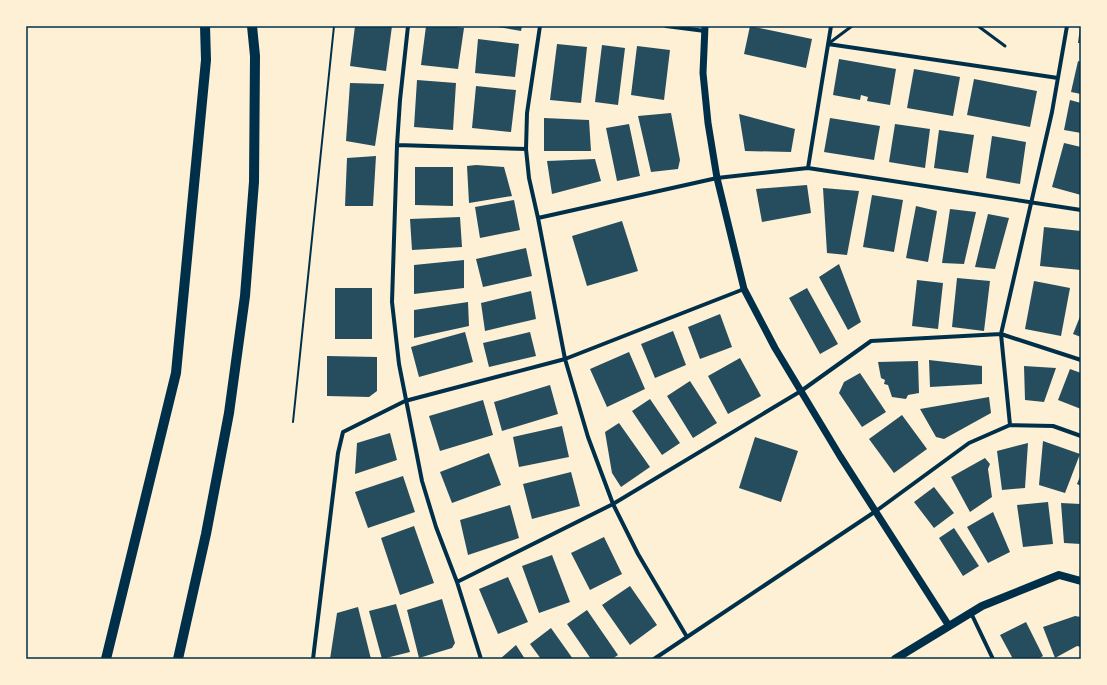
<svg xmlns="http://www.w3.org/2000/svg" width="1107" height="685" viewBox="0 0 1107 685" font-family="'Open Sans',sans-serif">
  <style>
    .building { fill: #264d5e }
    .lines { fill: none; stroke-linecap: round; stroke-linejoin: round }
    .path { stroke: #003049; stroke-width: 2 }
    .service { stroke: #003049; stroke-width: 3 }
    .minor { stroke: #003049; stroke-width: 4 }
    .tertiary { stroke: #003049; stroke-width: 7 }
    .secondary { stroke: #003049; stroke-width: 8 }
    .motorway { stroke: #003049; stroke-width: 10 }
    .neatline { fill: none; stroke: #003049; stroke-width: 1.5 }
  </style>
  <rect width="100%" height="100%" fill="#fdf0d5"/>
  <path class="building" d="M355 26H392L386 71 350 66Z
    M426 26H448L464 28 458 69 421 65Z
    M492 26H522L521 31Z
    M750 26 812 39 806 68 744 54Z
    M1080 27H1081V43H1078Z
    M478 39 519 44 515 77 475 73Z
    M557 44 587 47 581 103 550 100Z
    M602 45 625 48 618 105 595 102Z
    M637 46 670 50 664 100 631 95Z
    M839 59 896 69 890 105 867 101 868 97 861 95 860 100 833 95Z
    M1078 61 1081 62V94L1071 92Z
    M914 69 960 77 953 116 907 108Z
    M974 79 1037 91 1030 127 967 115Z
    M417 80 456 83 453 130 414 127Z
    M350 83 384 84 375 146 346 141Z
    M476 86 516 90 511 132 472 128Z
    M1070 100 1081 103V133L1064 130Z
    M671 113 680 160 678 169 651 172 638 116Z
    M739 114 795 129 791 152 745 151Z
    M544 118 589 120 591 151H544Z
    M830 118 880 126 874 160 824 152Z
    M629 124 640 176 617 181 606 128Z
    M895 124 930 129 925 168 889 162Z
    M939 130 974 135 968 173 934 168Z
    M992 136 1026 142 1020 184 986 178Z
    M1064 143 1081 147V195L1052 187Z
    M376 156 373 206H345L347 158Z
    M595 159 601 181 552 194 547 161Z
    M476 165 504 167 512 196 469 203 467 166Z
    M415 167H453V206L415 205Z
    M807 185 811 213 762 222 756 189Z
    M823 188 859 191 847 255 827 253Z
    M872 195 903 200 894 252 863 247Z
    M514 200 520 230 480 238 475 207Z
    M916 206 937 211 928 262 906 258Z
    M950 209 976 212 964 264 942 263Z
    M988 214 1009 218 995 269 975 267Z
    M460 217 462 247 412 250 410 219Z
    M622 221 638 271 587 286 572 236Z
    M1044 227 1081 231V270L1040 266Z
    M526 248 532 276 483 287 476 259Z
    M464 260V288L414 294V265Z
    M839 264 861 322 848 330 819 277Z
    M957 278 990 281 984 331 952 327Z
    M917 280 943 283 938 329 912 326Z
    M1034 281 1070 288 1061 336 1025 329Z
    M335 288H372V339H335Z
    M807 288 838 344 820 354 789 298Z
    M531 291 536 319 485 331 481 303Z
    M468 302 469 326 414 338V310Z
    M720 314 732 347 700 359 688 327Z
    M1081 314V337L1073 334Z
    M673 331 686 365 655 378 641 344Z
    M465 332 473 362 419 377 411 347Z
    M530 332 536 356 489 367 483 343Z
    M629 352 645 389 607 407 590 369Z
    M327 356 377 357V391L369 397 327 396Z
    M740 358 761 396 728 414 708 376Z
    M929 360 982 366V384L930 387Z
    M918 361 919 393 908 395 906 399 892 397 888 385 884 384 885 380 881 378 878 362Z
    M1024 366 1056 368 1044 402 1025 400Z
    M1070 369 1081 373V409L1058 400Z
    M860 373 886 412 862 427 839 393 844 382Z
    M690 381 717 423 693 438 667 396Z
    M550 385 558 414 502 431 494 402Z
    M989 397 991 413 944 439 936 437 920 409Z
    M650 399 680 443 662 455 632 411Z
    M483 400 493 435 440 451 429 416Z
    M902 415 927 449 894 473 869 439Z
    M619 423 650 467 621 487 612 473 605 432Z
    M562 426 569 457 519 467 513 437Z
    M390 433 397 460 355 474 357 443Z
    M755 437 798 451 781 502 739 488Z
    M1043 441 1080 454 1065 493 1039 485Z
    M1028 443 1025 488 1002 490 997 451Z
    M489 453 501 485 452 503 440 472Z
    M985 458 990 464 988 469 992 497 970 512 951 477Z
    M571 472 580 506 532 519 523 484Z
    M1081 474V486L1077 484Z
    M403 476 415 512 368 528 355 492Z
    M934 487 954 513 934 528 914 502Z
    M1048 502 1053 544 1023 547 1017 505Z
    M1061 503 1081 504V544L1064 543Z
    M510 505 519 538 468 555 460 520Z
    M993 512 1010 552 988 563 967 527Z
    M414 526 434 583 400 595 381 538Z
    M954 528 979 566 963 576 939 538Z
    M604 537 622 574 590 590 571 553Z
    M552 555 570 602 539 613 522 566Z
    M508 577 528 622 498 634 479 589Z
    M630 586 657 625 630 645 602 605Z
    M442 599 455 643 452 648 419 658 407 610Z
    M396 604 410 652 382 659 369 611Z
    M358 607 371 659H330L337 613Z
    M587 610 618 655 612 659H591L567 624Z
    M1075 616 1081 617V647L1077 646 1055 658 1043 627Z
    M1026 622 1043 656 1038 659H1013L1000 635Z
    M551 628 573 659H541L530 644Z
    M516 645 525 659H500Z"/>
  <g class="lines">
    <path class="path" d="M293 422 334 26"/>
    <path class="service" d="M978 26 1005 46
      M828 44 852 26"/>
    <path class="minor" d="M408 26 400 100 397 145 392 302 399 364 422 481 436 527 457 582 481 659
      M540 26 527 113 526 149 529 178 538 218 565 359 588 437 613 504 638 554 687 637
      M666 26 705 31
      M828 44 1058 78
      M397 145 526 149
      M808 168 831 26
      M538 218 717 178 808 168 1081 210
      M1010 425 1001 334 1052 112 1067 26
      M457 582 613 504 801 391 871 341 1001 334 1081 360
      M971 613 993 659
      M313 659 338 453 343 432 405 401 565 359 744 289
      M654 659 876 511 969 443 1010 425 1053 426 1081 436"/>
    <path class="tertiary" d="M705 26 703 73 708 123 717 178 744 289 775 348 840 456 949 626"/>
    <path class="secondary" d="M895 659 982 606 1059 575 1081 581"/>
    <path class="motorway" d="M106 659 176 373 206 60 205 26
      M178 659 206 534 229 413 245 296 254 182 255 56 252 26"/>
  </g>
  <rect width="1107" height="685" fill="none" stroke="#fdf0d5" stroke-width="54"/>
  <rect x="27" y="27" width="1053" height="631" class="neatline"/>
</svg>
